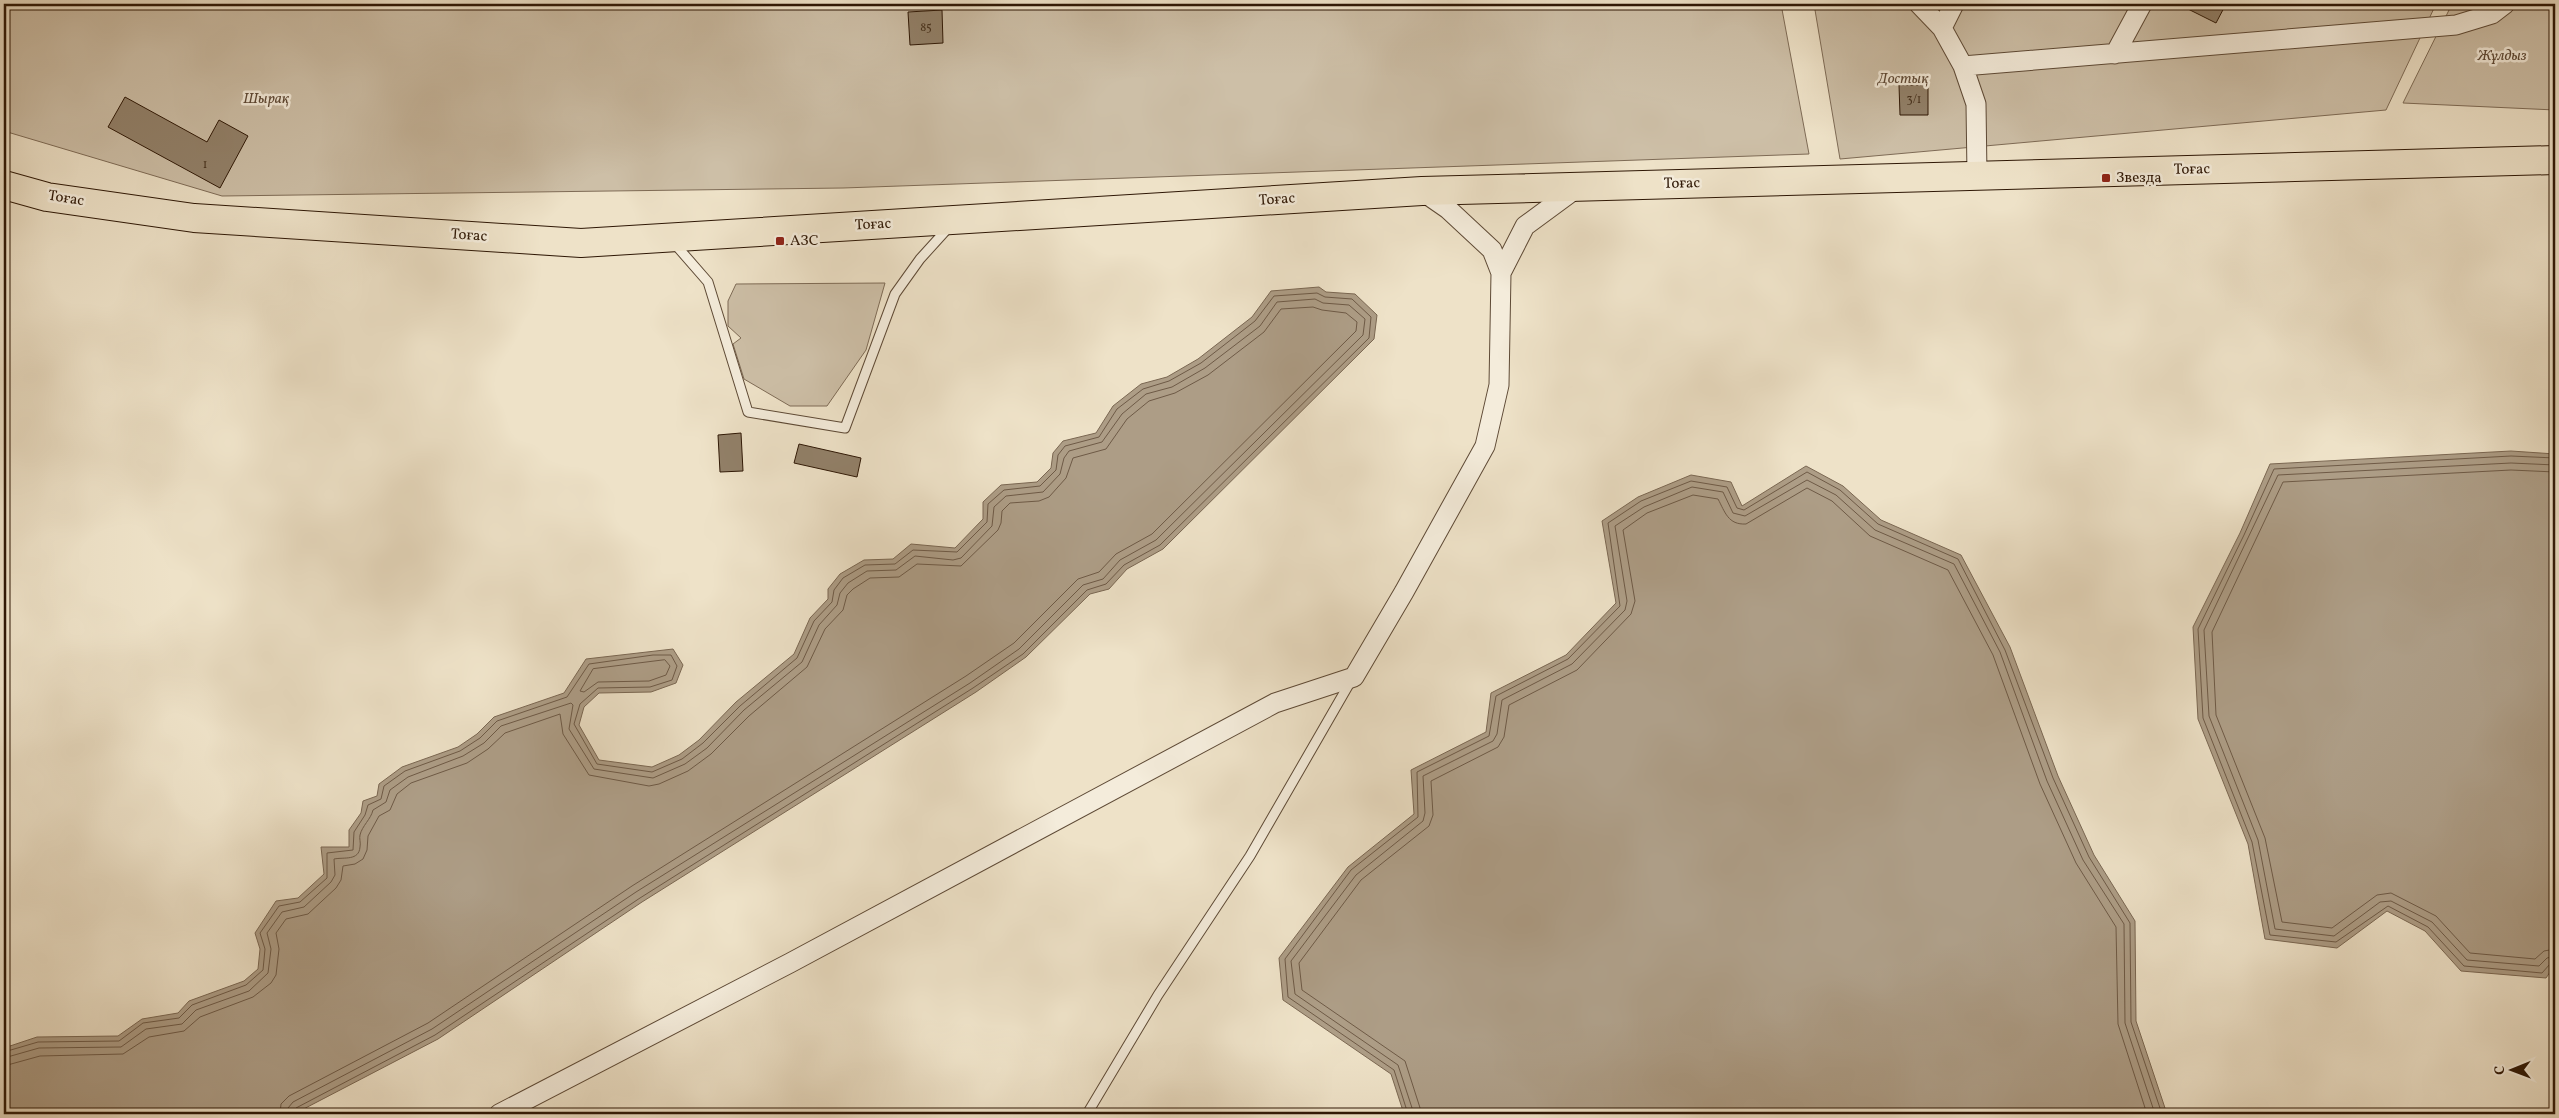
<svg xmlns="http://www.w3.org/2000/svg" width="2559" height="1118" viewBox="0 0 2559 1118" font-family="Vollkorn,serif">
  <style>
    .green { fill: #cdbfa7; stroke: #7e6b56 }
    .water { fill: #ad9d86; stroke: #7a6752 }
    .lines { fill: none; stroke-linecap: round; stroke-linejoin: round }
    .shore { stroke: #6e5a46; stroke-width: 1 }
    .building { fill: #92816a; stroke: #2e1705 }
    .lane-casing { stroke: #5e4a36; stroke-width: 11 }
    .street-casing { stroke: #5e4a36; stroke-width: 21 }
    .highway-casing { stroke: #2e1705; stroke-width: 30 }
    .lane { stroke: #f4ecdb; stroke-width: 9 }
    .street { stroke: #f4ecdb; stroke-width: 19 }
    .highway { stroke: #eee2c8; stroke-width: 28 }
    .poi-dot { fill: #8f2418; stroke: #f4ecdb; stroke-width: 2 }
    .labels { text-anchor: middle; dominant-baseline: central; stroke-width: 5; stroke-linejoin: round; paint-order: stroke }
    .number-label { font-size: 12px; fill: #47321e }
    .park-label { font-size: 15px; font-style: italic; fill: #5e4936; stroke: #f4ecdb }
    .street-label { font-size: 15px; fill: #2e1705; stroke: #f4ecdb }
    .poi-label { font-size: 15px; fill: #2e1705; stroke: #f4ecdb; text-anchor: start }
  </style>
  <rect width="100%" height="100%" fill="#eee2c8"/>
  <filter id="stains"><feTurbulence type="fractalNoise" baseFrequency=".004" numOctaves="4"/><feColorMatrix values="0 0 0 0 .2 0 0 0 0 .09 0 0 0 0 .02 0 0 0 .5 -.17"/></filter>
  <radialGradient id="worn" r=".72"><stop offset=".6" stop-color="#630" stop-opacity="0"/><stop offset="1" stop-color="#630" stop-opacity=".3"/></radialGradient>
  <path class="green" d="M4 4H1781L1809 154 843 188 222 196 4 131Z
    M1814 4H2436L2386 110 1840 159Z
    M2452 4H2555V110L2403 103Z
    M885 283 866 350 827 406H790L744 379 733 344 741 338 728 326V301L736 284Z"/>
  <path class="water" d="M1319 287 1326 292 1355 294 1377 315 1374 339 1163 549 1127 569 1109 589 1090 594 1026 657 976 692 642 902 438 1039 294 1114H4V1048L37 1037 118 1036 142 1019 178 1013 189 1001 244 981 258 969 260 949 255 933 276 901 298 898 324 874 321 847H349V830L361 813 363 801 377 796 379 784 402 767 458 747 477 734 494 717 564 693 586 659 673 649 683 665 676 683 651 692 599 693 584 707 579 725 599 760 652 767 679 755 699 740 736 702 794 654 810 618 828 599V589L840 574 864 560 893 559 911 544 955 548 983 519V502L1001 485 1037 482 1051 468 1053 453 1063 441 1096 433 1113 406 1141 384 1167 377 1198 359 1252 317 1271 291Z
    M2511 451 2555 454V965L2546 978 2461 971 2425 931 2387 911 2337 948 2265 939 2248 844 2198 719 2193 627 2240 533 2270 464Z
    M1806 466 1843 486 1881 520 1961 555 2010 647 2058 776 2094 855 2135 921 2136 1021 2167 1114H1404L1391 1074 1283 1000 1279 958 1348 867 1414 814 1411 770 1486 732 1491 693 1566 655 1616 603 1602 521 1638 497 1691 475 1731 482 1742 506Z"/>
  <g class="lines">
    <path class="shore" d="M2555 458 2511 456 2274 469 2244 535 2198 629 2203 718 2252 842 2270 935 2336 942 2388 906 2428 927 2464 966 2542 973 2550 964 2555 963
      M2555 465 2511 463 2278 475 2204 630 2209 716 2258 840 2275 929 2334 936 2380 902 2391 901 2432 922 2467 960 2539 966 2547 958 2555 956
      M2555 472 2511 470 2283 482 2212 632 2216 715 2265 838 2282 922 2332 928 2377 895 2391 893 2436 916 2470 953 2535 959 2544 951 2555 949
      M665 660 670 666 666 675 649 681 598 682 584 692 580 691 593 669Z
      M4 1052 38 1042 119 1041 143 1023 179 1018 192 1005 246 985 263 970 265 949 260 933 279 906 300 902 327 878V853L353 850 354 832 365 815 368 805 381 799 384 786 405 771 460 751 480 738 497 721 567 697 589 664 653 655H671L677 666 672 680 650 687 598 688 580 704 574 724 597 764 652 772 682 759 703 743 740 706 797 658 814 621 832 602 834 590 843 578 865 565 895 564 913 550 957 552 987 522 988 504 1004 490 1040 486 1056 470 1058 455 1065 446 1099 437 1117 409 1143 389 1169 381 1201 363 1255 321 1274 296 1317 293 1325 297 1352 299 1371 317 1369 338 1160 545 1124 565 1106 584 1087 590 1023 654 973 688 640 898 435 1035 296 1108 293 1114
      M4 1058 39 1048 121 1047 146 1029 182 1024 196 1010 249 991 268 973 271 949 267 933 282 912 304 907 331 882 335 875 334 859C344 857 359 861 360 847 361 843 359 838 360 835 362 826 371 819 373 810L386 802 390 790 408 777 463 756 484 743 501 726 571 703 573 705 569 729 594 769 653 778 685 764 707 748 744 710 802 662 819 625 837 605 840 593 848 583 867 571 896 570 915 556 953 560 961 558 992 526 994 507 1006 496 1043 492 1060 474 1064 458 1069 451 1102 442 1122 414 1146 394 1172 387 1205 368 1260 326 1277 302 1315 299 1323 303 1349 305 1365 319 1363 335 1156 540 1120 560 1103 579 1083 585 1019 649 970 683 636 892 432 1029 293 1102 288 1108 287 1114
      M4 1066 40 1056 123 1054 149 1037 184 1031 200 1017 253 997 271 983 276 975 279 949 276 933 286 919 308 914 336 888 341 880 343 866 355 864 363 859 367 850 368 836 379 816 390 810 397 794 411 783 467 763 488 749 505 733 560 714 563 734 589 775 649 786 659 784 688 771 711 754 749 716 807 667 825 629 843 610 847 595 853 589 870 578 899 577 917 564 961 566 998 530 1001 523 1002 511 1010 503 1039 501 1049 497 1066 478 1073 458 1106 449 1127 419 1149 401 1175 393 1208 375 1264 332 1281 309 1313 307 1322 310 1346 313 1357 322 1356 331 1152 534 1116 554 1099 572 1078 579 1014 643 966 676 632 886 428 1023 289 1096 281 1104 280 1114
      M1408 1114 1394 1070 1288 997 1285 959 1351 870 1418 817 1417 772 1489 736 1496 696 1568 659 1620 606 1608 523 1641 501 1691 481 1727 487 1737 508 1744 510 1807 472 1840 490 1878 524 1958 559 2005 650 2053 778 2089 857 2130 923 2131 1022 2162 1114
      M1414 1114 1398 1065 1295 994 1291 961 1356 875 1423 821 1425 813 1423 776 1493 741 1497 734 1502 700 1572 664 1625 610 1627 601 1615 526 1644 507 1692 487 1723 492 1733 513 1745 516 1807 480 1836 495 1875 530 1954 564 2000 652 2047 781 2083 860 2124 924 2125 1023 2155 1114
      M1422 1114 1405 1061 1302 990 1299 963 1361 880 1429 826 1433 815 1431 781 1498 747 1504 737 1509 705 1577 670 1631 614 1635 601 1623 530 1647 513 1693 495 1718 499C1725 512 1728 525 1746 524L1807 488 1832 501 1870 536 1948 570 1993 655 2040 784 2076 863 2116 927 2118 1024 2147 1114"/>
  </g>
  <path class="building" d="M2178 4H2226L2216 23Z
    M942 10 943 43 910 45 908 12Z
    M1899 85H1928V115H1900Z
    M125 97 207 142 219 120 248 136 220 188 108 127Z
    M741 433 743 471 720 472 718 435Z
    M799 444 861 458 857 477 794 463Z"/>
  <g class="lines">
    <g class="lane-casing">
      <path id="lane" d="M674 243 708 282 748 412 845 428 895 294 920 259 949 227
        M1087 1114 1158 995 1250 856 1352 679"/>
    </g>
    <g class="street-casing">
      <path id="street" d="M1919 4 1942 28 1963 66 1976 104 1977 175
        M1942 28 1954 4
        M2115 54 2142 4
        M1963 66 2456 25 2492 14 2505 4
        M1501 273 1525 226 1578 187
        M499 1114 790 963 1275 703 1354 677 1404 592 1485 446 1499 385 1501 273 1492 250 1448 209 1422 191"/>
    </g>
    <g class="highway-casing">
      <path id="highway" d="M4 185 47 197 194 218 581 243 1422 191 2555 160"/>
    </g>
    <use href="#lane" class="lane"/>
    <use href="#street" class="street"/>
    <use href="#highway" class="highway"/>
  </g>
  <g class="poi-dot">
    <rect x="2101" y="173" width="10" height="10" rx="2.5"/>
    <rect x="775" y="236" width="10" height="10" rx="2.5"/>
  </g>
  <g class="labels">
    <g class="number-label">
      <text x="926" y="28">85</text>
      <text x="1914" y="100">3/1</text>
      <text x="205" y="165">1</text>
    </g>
    <g class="park-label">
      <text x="2502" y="56">Жұлдыз</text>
      <text x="1903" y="79">Достық</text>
      <text x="266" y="99">Шырақ</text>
    </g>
    <g class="street-label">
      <text transform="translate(2192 170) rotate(-1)">Тоғас</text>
      <text transform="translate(1682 184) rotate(-1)">Тоғас</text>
      <text transform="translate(66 199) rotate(9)">Тоғас</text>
      <text transform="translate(1277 200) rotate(-4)">Тоғас</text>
      <text transform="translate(873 225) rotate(-3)">Тоғас</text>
      <text transform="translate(469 236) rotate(4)">Тоғас</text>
    </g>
    <g class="poi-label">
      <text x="2116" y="178">Звезда</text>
      <text x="790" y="241">АЗС</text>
    </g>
  </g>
  <rect width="2559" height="1118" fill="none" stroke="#eee2c8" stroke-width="20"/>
  <rect x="5" y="5" width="2549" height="1108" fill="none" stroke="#2e1705" stroke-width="2.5"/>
  <rect x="10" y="10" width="2539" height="1098" fill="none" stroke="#2e1705"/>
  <g transform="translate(2512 1070) rotate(269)" stroke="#f4ecdb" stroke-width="4" paint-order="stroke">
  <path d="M0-4L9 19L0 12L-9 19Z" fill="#2e1705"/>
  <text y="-8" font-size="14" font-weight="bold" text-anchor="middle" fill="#2e1705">С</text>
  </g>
  <rect width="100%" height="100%" filter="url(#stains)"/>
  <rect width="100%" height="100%" fill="url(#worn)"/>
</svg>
